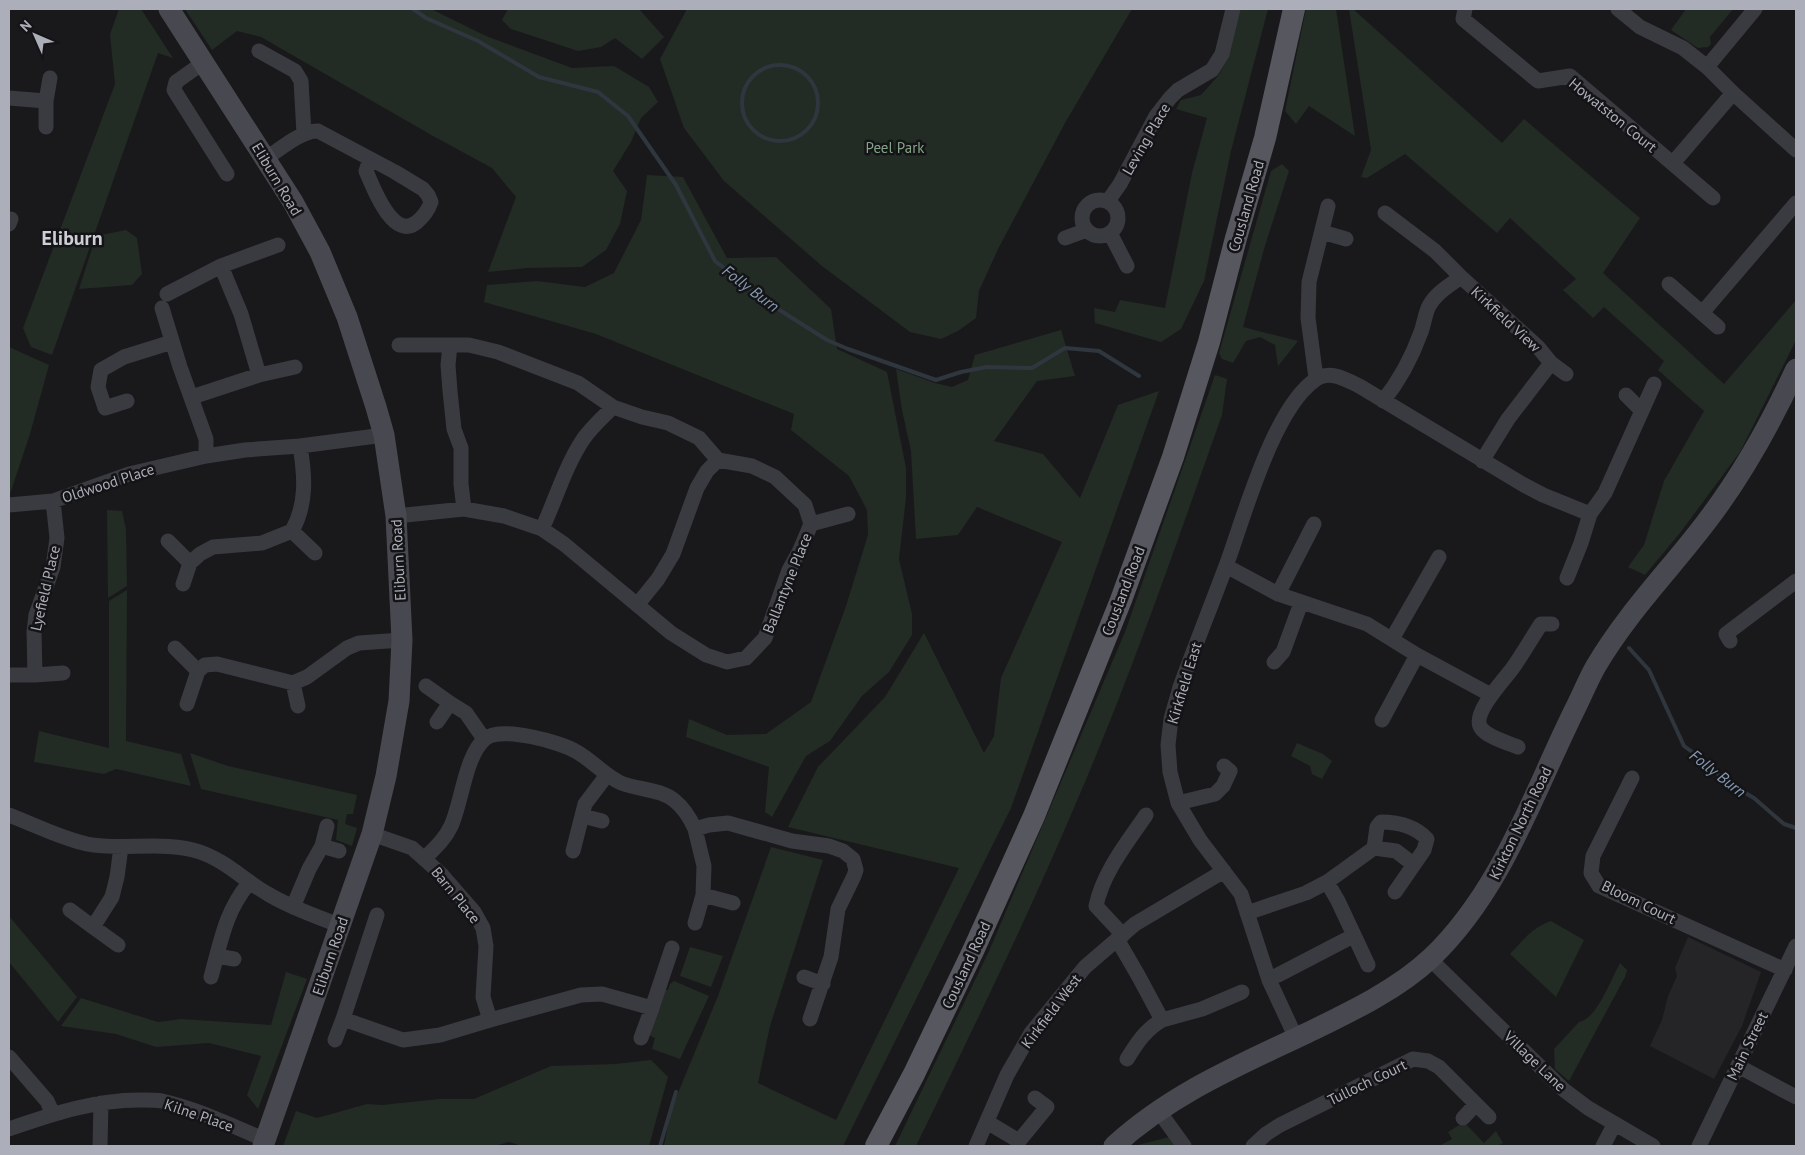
<svg xmlns="http://www.w3.org/2000/svg" width="1805" height="1155" viewBox="0 0 1805 1155" font-family="'PT Sans',sans-serif">
  <style>
    .built { fill: #252528 }
    .green { fill: #232b25 }
    .lines { fill: none; stroke-linecap: round; stroke-linejoin: round }
    .stream { stroke: #2f363e; stroke-width: 4 }
    .street { stroke: #3a3b40; stroke-width: 15 }
    .secondary { stroke: #484950; stroke-width: 21 }
    .primary { stroke: #56575f; stroke-width: 22 }
    .labels { text-anchor: middle; dominant-baseline: central; stroke-width: 5; stroke-linejoin: round; paint-order: stroke }
    .street-label { font-size: 15px; fill: #acafba; stroke: #141416 }
    .park-label { font-size: 15px; fill: #84a489; stroke: #141416 }
    .water-label { font-size: 16px; font-style: italic; fill: #859ab2; stroke: #141416 }
    .district-label { font-size: 20px; font-weight: bold; fill: #cdced6; stroke: #141416 }
  </style>
  <rect width="100%" height="100%" fill="#19191b"/>
  <path class="built" d="M1688 937 1761 972 1742 1026 1714 1079 1650 1046 1662 1020 1668 996 1677 976 1675 968Z"/>
  <path class="green" d="M119 9H141L173 58 158 53 52 355 31 347 23 328 115 84 110 34Z
    M185 9H431L486 36 572 68 614 66 649 87 658 102 641 118 631 142 613 171 627 191 620 224 606 250 582 267 528 268 488 272 516 197 492 168 433 136 261 37 237 31 212 50Z
    M508 9H639L664 37 642 59 615 38 601 47 578 51 511 29 502 20Z
    M687 9H1132L1065 123 998 249 979 291 976 318 958 331 941 339 910 332 822 266 724 181 684 128 660 59Z
    M1240 9H1268L1231 151 1204 281 1181 329 1161 342 1095 323 1094 308 1115 312 1120 300 1165 308 1192 173 1207 118 1176 109 1181 100 1201 95 1218 76 1228 58Z
    M1306 9H1336L1355 136 1309 106 1296 124 1285 111Z
    M1349 9H1353L1502 143 1524 119 1640 218 1603 273 1724 384 1796 300V340L1740 452 1680 533 1645 575 1628 567 1644 545 1664 481 1704 411 1658 370 1664 361 1604 307 1593 318 1563 290 1576 279 1510 218 1497 233 1405 154 1367 178 1361 177 1371 150Z
    M1686 9H1733L1710 37 1711 44 1708 47 1698 48 1671 30Z
    M1282 164 1289 171 1264 249 1243 327 1298 341 1278 366 1275 345 1260 337 1246 341 1233 363 1222 359 1219 353 1271 171Z
    M647 175 683 177 727 258 776 257 831 309 837 349 887 372 906 468V498L899 559 912 614V635L889 672 862 696 830 741 806 756 772 817 765 812 769 767 686 737 689 719 727 735 766 734 811 702 846 606 868 535 867 510 849 476 791 430 794 414 596 334 484 302 487 285 537 281 585 287 614 273 641 220Z
    M126 230 137 238 142 274 132 285 79 289 96 236Z
    M1061 330 1075 376 1037 381 994 441 1043 454 1080 498 1118 405 1159 391 1011 808 843 1146H664L671 1110 718 996 771 847 823 860 770 1026 758 1083 836 1120 959 868 788 827 818 767 885 697 924 633 984 753 994 736 1001 678 1062 542 977 507 958 535 916 539 911 451 902 410 896 369 935 383 952 387 968 380 975 355Z
    M9 347 49 365 30 434 9 497Z
    M1215 375 1227 379 1222 415C1176 545 1131 676 1076 803 1027 919 971 1033 916 1146H895L989 951 1125 632Z
    M107 510 122 511 126 529 127 586 108 598Z
    M127 590 126 741 181 754 191 786 116 769 104 774 34 762 39 731 109 748V601Z
    M1297 743 1323 754 1332 761 1322 779 1312 774 1310 766 1291 756Z
    M190 753 228 766 357 795 353 814H347L345 824 357 828 352 846 336 840 338 820 201 789Z
    M9 916 77 997 58 1022 9 962Z
    M1551 921 1584 940 1556 997 1510 954C1523 940 1533 927 1551 921Z
    M690 947 723 956 711 987 680 976Z
    M1620 963 1627 970 1625 977 1569 1081 1555 1069 1554 1049 1579 1022C1597 1019 1611 979 1620 963Z
    M286 972 307 979 258 1109 247 1095 261 1056 209 1043 156 1047 116 1034 61 1026 81 998 158 1022 181 1019 271 1025Z
    M674 981 709 996 680 1059 652 1049 655 1038 649 1035 664 990H668L670 984Z
    M651 1060 668 1077 649 1146H522L509 1142 494 1146H283L296 1111 317 1118 367 1104 382 1105 439 1099H474L551 1066 616 1064Z
    M1464 1122 1484 1143 1496 1131 1503 1143 1498 1146H1439L1452 1139 1448 1132Z
    M1169 1137 1178 1146H1136L1138 1145Z"/>
  <g class="lines">
    <path class="stream" d="M413 9 426 18 478 41 539 77 598 92 628 116 676 185 715 261 770 304 827 340 848 349 936 380 961 372 987 367 1032 368 1065 348 1099 351 1139 376
      M742 103a38 38 0 1 1 76 0a38 38 0 1 1-76 0Z
      M1629 648 1649 670 1684 746 1706 762 1725 781 1754 798 1784 824 1796 828
      M660 1146 676 1092"/>
    <path class="street" d="M1465 9 1463 19 1538 81 1570 76 1713 198
      M1618 9 1640 27 1683 48 1707 67 1733 93 1796 150
      M259 51 295 71 301 81 304 134
      M204 62 176 82 174 90 227 174
      M1707 67 1755 9
      M9 98 46 101
      M46 127V101L50 78
      M265 159C279 150 302 130 318 131L395 172 423 189 428 195 431 202C428 211 424 216 417 222 393 242 373 187 366 171L370 159
      M1673 163 1733 93
      M1082 218a18 18 0 1 1 36 0a18 18 0 1 1-36 0Z
      M1108 201 1120 184 1156 116 1170 98 1178 90 1212 70 1222 54 1233 9
      M1385 213 1435 251 1461 277 1538 347 1551 363 1508 419 1482 461
      M9 224 11 219
      M1322 232 1346 239
      M1110 233 1127 266
      M1065 238 1087 230
      M221 266 278 245
      M1669 284 1702 313
      M167 294 221 266 241 314 259 375
      M162 308 180 367 206 439V456
      M1718 327 1702 313 1796 203
      M399 345H450
      M1551 363 1566 374
      M1316 378 1308 318 1309 282 1328 206
      M1626 395 1641 410
      M192 397 259 375 295 367
      M127 401 105 408 98 387 101 370 124 357 172 342
      M1383 401C1400 380 1412 357 1421 332 1424 324 1425 314 1429 306 1436 293 1449 286 1461 277
      M53 501 57 538 53 567 36 615 34 632 35 675 63 673
      M9 505 53 501 129 474 206 456 245 450 300 446 384 435
      M396 516 464 509 504 516 542 529 564 544 671 633 706 655 727 662 746 658 765 638 789 570 800 550 811 524 805 505 775 477 752 466 718 460 699 438 668 423 642 417 613 407 578 383 498 352 469 345H450L448 365 450 391 454 429 461 448V484L464 509
      M811 524 848 514
      M542 529C556 499 565 466 584 438 592 427 603 417 613 407
      M292 531 315 553
      M168 541 190 563
      M1226 566 1278 594 1367 624 1417 655 1491 695
      M1567 578 1581 543 1590 514
      M183 584 190 563 200 554 213 547 262 543 292 531C307 504 305 476 300 446
      M1278 594 1314 524
      M637 605 658 579 673 554 697 488 707 471 718 460
      M1392 639 1439 557
      M1730 641 1726 634 1796 581
      M175 648 198 671
      M1274 662 1283 652 1301 603
      M9 675H35
      M293 683 298 706
      M426 686 450 703
      M187 704 198 671 205 665 217 664 293 683 307 677 347 648 359 643 402 640
      M1382 720 1417 655
      M437 722 450 703 466 713 484 739
      M1518 747C1508 743 1487 737 1481 728 1471 714 1504 680 1512 669 1522 655 1531 639 1541 624H1552
      M1632 778 1593 856 1591 873 1599 886 1785 970
      M1178 803 1215 794 1223 786 1230 771 1224 766
      M9 815C35 825 60 838 87 844 124 851 164 840 200 852 226 861 245 881 268 894 291 908 316 916 341 926
      M583 816 602 821
      M695 829 704 866 703 895 695 923
      M372 834 412 848 441 874 474 912 483 928 486 946 483 997 490 1020 581 995 602 994 652 1008 672 948
      M322 846 339 851
      M1374 848 1396 851 1413 864
      M573 851 585 804 607 775
      M425 858C435 848 445 839 451 826 462 803 465 754 486 738 502 726 561 742 577 752 593 761 605 776 621 783 638 790 661 789 675 801 685 809 690 818 695 829L709 825 728 823 792 841 829 846 843 851 853 859 856 870 854 876 838 909 831 957 810 1019
      M1327 882 1338 901 1368 965
      M703 895 733 903
      M293 907 309 869 322 846 327 826
      M70 910 93 927
      M1247 913 1306 893 1327 882 1374 848 1377 827 1381 822C1399 822 1415 826 1427 839L1424 850 1395 892
      M1123 935 1096 906C1103 872 1127 843 1146 815
      M1117 939 1139 977 1162 1020 1202 1009 1242 992
      M118 945 93 927 112 897 117 877 121 847
      M217 956 234 959
      M1430 959 1564 1090 1588 1108 1653 1146
      M1278 975 1353 936
      M211 977C221 941 225 912 249 883
      M804 977 823 984
      M343 1019 377 915
      M641 1038 652 1008
      M1296 1038 1269 980 1241 894 1200 840 1178 803 1170 772 1168 745 1171 719 1180 687C1195 646 1211 606 1226 566 1244 517 1273 409 1315 380 1330 369 1347 380 1361 387L1524 485 1543 495 1590 514 1605 493 1654 384
      M335 1040 343 1019 403 1040 440 1035 490 1020
      M9 1057 47 1101 53 1114
      M1127 1059C1137 1043 1145 1030 1162 1020
      M1738 1066 1796 1097
      M1158 1110 1184 1146
      M1463 1118 1476 1104
      M987 1122 1019 1141 1047 1107 1035 1098
      M9 1129C52 1114 97 1099 143 1100 149 1100 156 1100 162 1101 198 1109 232 1126 266 1140
      M100 1146 101 1103
      M976 1146 1007 1075 1031 1033 1085 967 1135 924 1224 871
      M1253 1146 1266 1134 1280 1125 1413 1059 1428 1061 1439 1067 1489 1117
      M1603 1146 1614 1125
      M1699 1146 1796 946"/>
    <path class="secondary" d="M169 9 293 202 320 252 347 317 376 407 384 435 396 516 402 640 399 701 386 776 372 834 263 1146
      M1114 1146C1171 1094 1237 1066 1307 1033 1348 1013 1397 990 1431 958 1502 890 1532 796 1575 709 1582 695 1588 680 1596 666 1627 613 1670 570 1707 521 1743 474 1771 423 1796 369"/>
    <path class="primary" d="M876 1146 914 1074 973 951 1034 816 1121 600 1173 457 1209 342 1236 238 1265 138 1294 9"/>
  </g>
  <g class="labels">
    <g class="street-label">
      <text transform="translate(1613 115) rotate(39)">Howatston Court</text>
      <text transform="translate(1146 139) rotate(-60)">Leving Place</text>
      <text transform="translate(277 179) rotate(59)">Eliburn Road</text>
      <text transform="translate(1246 206) rotate(-74)">Cousland Road</text>
      <text transform="translate(1506 319) rotate(43)">Kirkfield View</text>
      <text transform="translate(108 483) rotate(-18)">Oldwood Place</text>
      <text transform="translate(398 560) rotate(-93)">Eliburn Road</text>
      <text transform="translate(787 583) rotate(-68)">Ballantyne Place</text>
      <text transform="translate(45 588) rotate(-77)">Lyefield Place</text>
      <text transform="translate(1123 591) rotate(-69)">Cousland Road</text>
      <text transform="translate(1184 683) rotate(-73)">Kirkfield East</text>
      <text transform="translate(1520 823) rotate(-64)">Kirkton North Road</text>
      <text transform="translate(456 895) rotate(51)">Barn Place</text>
      <text transform="translate(1639 902) rotate(26)">Bloom Court</text>
      <text transform="translate(330 956) rotate(-71)">Eliburn Road</text>
      <text transform="translate(966 965) rotate(-65)">Cousland Road</text>
      <text transform="translate(1051 1011) rotate(-53)">Kirkfield West</text>
      <text transform="translate(1747 1046) rotate(-64)">Main Street</text>
      <text transform="translate(1535 1061) rotate(44)">Village Lane</text>
      <text transform="translate(1367 1082) rotate(-26)">Tulloch Court</text>
      <text transform="translate(199 1115) rotate(19)">Kilne Place</text>
    </g>
    <g class="park-label">
      <text x="895" y="147">Peel Park</text>
    </g>
    <g class="water-label">
      <text transform="translate(751 288) rotate(37)">Folly Burn</text>
      <text transform="translate(1718 773) rotate(38)">Folly Burn</text>
    </g>
    <g class="district-label">
      <text x="72" y="238">Eliburn</text>
    </g>
  </g>
  <rect width="1805" height="1155" fill="none" stroke="#acafba" stroke-width="20"/>
  <g transform="translate(35 35) rotate(315)" stroke="#141416" stroke-width="4" paint-order="stroke">
  <path d="M0-4L9 19L0 12L-9 19Z" fill="#acafba"/>
  <text y="-8" font-size="14" font-weight="bold" text-anchor="middle" fill="#acafba">N</text>
  </g>
</svg>
